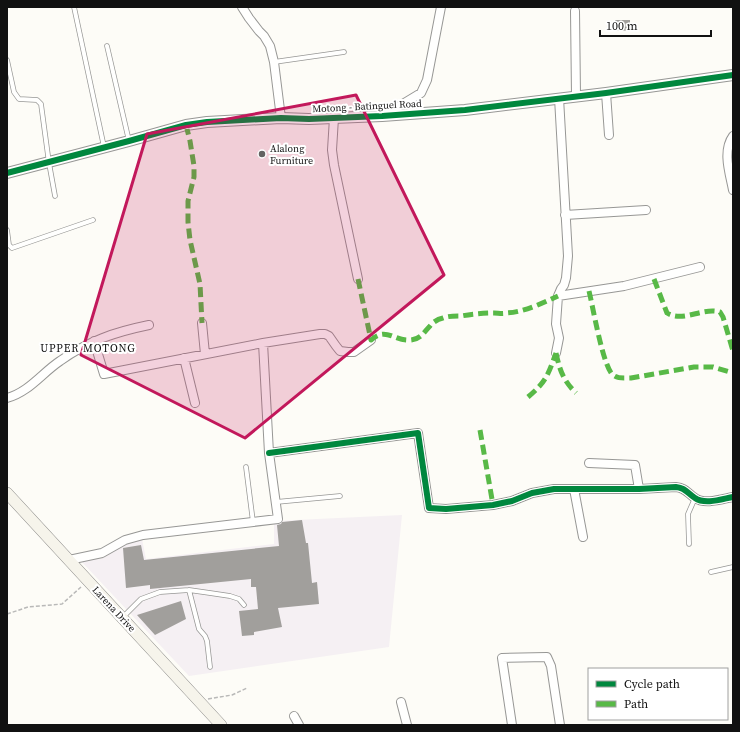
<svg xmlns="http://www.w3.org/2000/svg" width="740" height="732" viewBox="0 0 740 732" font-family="'Source Serif 4',serif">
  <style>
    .industrial { fill: #f5f0f3 }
    .building { fill: #a19f9c }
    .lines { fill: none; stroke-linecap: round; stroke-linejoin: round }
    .service-casing { stroke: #979795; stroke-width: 5.5 }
    .minor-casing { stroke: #979795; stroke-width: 10 }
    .tertiary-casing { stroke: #979795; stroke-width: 12 }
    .secondary-casing { stroke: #8e8d8b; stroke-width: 12 }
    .path { stroke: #b9b9b8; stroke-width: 1.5; stroke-dasharray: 4 2; stroke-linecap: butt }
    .service { stroke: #fffffe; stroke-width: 4 }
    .minor { stroke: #fffffe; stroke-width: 8 }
    .tertiary { stroke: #fffffe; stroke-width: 10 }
    .secondary { stroke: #f6f4eb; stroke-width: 11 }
    .quiet { stroke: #58b947; stroke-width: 5; stroke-dasharray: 10 5; stroke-linecap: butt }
    .cycleway-casing { stroke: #fff; stroke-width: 8 }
    .cycleway { stroke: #00873e; stroke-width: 6 }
    .marked { fill: #c2185b; fill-opacity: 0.2; stroke: #c2185b; stroke-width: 3; stroke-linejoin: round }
    .poi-dot { fill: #646362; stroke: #fff; stroke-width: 1.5 }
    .labels { text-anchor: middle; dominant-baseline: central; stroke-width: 4; stroke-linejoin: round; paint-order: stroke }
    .street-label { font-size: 10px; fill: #111; stroke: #fff }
    .poi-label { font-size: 10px; fill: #111; stroke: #fff; text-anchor: start }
    .neighbourhood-label { font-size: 11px; letter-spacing: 1px; fill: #111; stroke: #fff }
  </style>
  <rect width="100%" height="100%" fill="#fdfcf7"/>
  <path class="industrial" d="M402 515 389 647 189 676 80 560 121 545 142 539 146 559 274 544V521Z"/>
  <path class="building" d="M615 20H630V31L615 30Z
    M302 520 306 543H308L312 583 317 582 319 604 278 608 282 627 254 632V635L242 636 239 611 258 609 256 587H251V579L150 589V585L126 588 123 548 141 545 144 560 279 546 277 525 281 524 282 522Z
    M181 601 186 619 155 635 137 615Z"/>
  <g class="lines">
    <g class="service-casing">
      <path id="service" d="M74 7 104 147
        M107 46 129 141
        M7 60 14 92 19 99 37 100 41 104 49 163 55 196
        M274 62 344 52
        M7 230 9 245 12 248 93 220
        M246 467 253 522
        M276 502 340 496
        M689 544 688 514 695 498
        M711 572 733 567
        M189 590 199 629 205 636 207 641 210 667
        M123 617 141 599 160 592 189 590 210 593 230 596 239 599 244 605"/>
    </g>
    <g class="minor-casing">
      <path id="minor" d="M242 7 249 18 259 31 264 36 270 46 274 62 281 118
        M575 11 576 96
        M606 93 609 135
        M383 116 421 93 427 80 441 7
        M334 118 332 150 334 165 358 279
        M733 136C722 151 730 174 733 190
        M565 215 646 210
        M558 296 624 286 700 267
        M202 323 205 354
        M94 341 104 374 263 343 320 334H325L329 336 336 346 340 351 348 352H354L371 340
        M556 353 559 338 556 324 558 296 561 289 564 285 566 278 568 256 559 98
        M184 358 195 403
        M7 398C29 392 42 373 60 361 88 341 115 332 149 325
        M269 453 418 433 429 508 446 509 493 505 512 501 532 493 554 489H639L676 487C686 488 687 493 695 498 705 505 722 499 733 497
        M589 463 635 465 639 489
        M574 489 583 537
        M69 560 102 553 125 540 143 535 278 519 269 453 263 343
        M401 702 407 725
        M294 716 299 725
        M512 725 502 658 547 657 551 666 560 725"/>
    </g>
    <g class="tertiary-casing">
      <path id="tertiary" d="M7 173 129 141 186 125 207 122 281 118 309 119 382 116 465 110 606 93 733 75"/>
    </g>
    <g class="secondary-casing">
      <path id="secondary" d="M7 493 221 725"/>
    </g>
    <path class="path" d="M7 614 28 607 62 604 81 587
      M208 699 232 695 247 688"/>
    <use href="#service" class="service"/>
    <use href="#minor" class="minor"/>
    <use href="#tertiary" class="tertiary"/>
    <use href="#secondary" class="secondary"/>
    <path class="quiet" d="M186 125 190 141 194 166V177L188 201V222L190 240 200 284 202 323
      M358 279 371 340C387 326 394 342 411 340 421 339 424 332 430 326 433 322 438 319 443 318 448 316 455 316 461 316 472 314 483 313 494 313 498 313 502 314 506 313 525 312 542 303 558 296
      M654 279 667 313C683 323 702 307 720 312L723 317 733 351
      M589 291C593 307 603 367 613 375 618 379 624 378 631 378L694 367H713L733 373
      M556 353C560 371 563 380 576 393
      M528 397C546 382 548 375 556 353
      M480 430 493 505"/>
    <g class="cycleway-casing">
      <path id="cycleway" d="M7 173 129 141 186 125 207 122 281 118 309 119 382 116 465 110 606 93 733 75
        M269 453 418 433 429 508 446 509 493 505 512 501 532 493 554 489H639L676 487C686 488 687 493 695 498 705 505 722 499 733 497"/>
    </g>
    <use href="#cycleway" class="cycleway"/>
  </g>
  <path class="marked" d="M356 95 444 275 245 438 81 355 147 134Z"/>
  <circle class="poi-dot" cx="262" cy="154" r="4"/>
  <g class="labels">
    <g class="street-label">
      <text transform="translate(367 106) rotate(-3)">Motong - Batinguel Road</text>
      <text transform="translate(114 609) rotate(47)">Larena Drive</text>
    </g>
    <g class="poi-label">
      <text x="270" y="148">Alalong<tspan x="270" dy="12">Furniture</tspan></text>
    </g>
    <g class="neighbourhood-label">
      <text x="88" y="348">UPPER MOTONG</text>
    </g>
  </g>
  <rect width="740" height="732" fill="none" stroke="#111111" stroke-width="16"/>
  <rect x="588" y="668" width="140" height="52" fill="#ffffff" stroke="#a0a0a0"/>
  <rect x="596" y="681" width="20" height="6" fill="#00873e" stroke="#a0a0a0"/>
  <text x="624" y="688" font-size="12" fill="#111111">Cycle path</text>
  <rect x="596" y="701" width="20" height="6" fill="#58b947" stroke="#a0a0a0"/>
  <text x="624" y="708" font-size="12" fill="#111111">Path</text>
  <path d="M600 30v6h111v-6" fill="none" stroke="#111111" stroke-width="2"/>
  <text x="606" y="30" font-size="12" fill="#111111" stroke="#ffffff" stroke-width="3" paint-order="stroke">100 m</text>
</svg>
